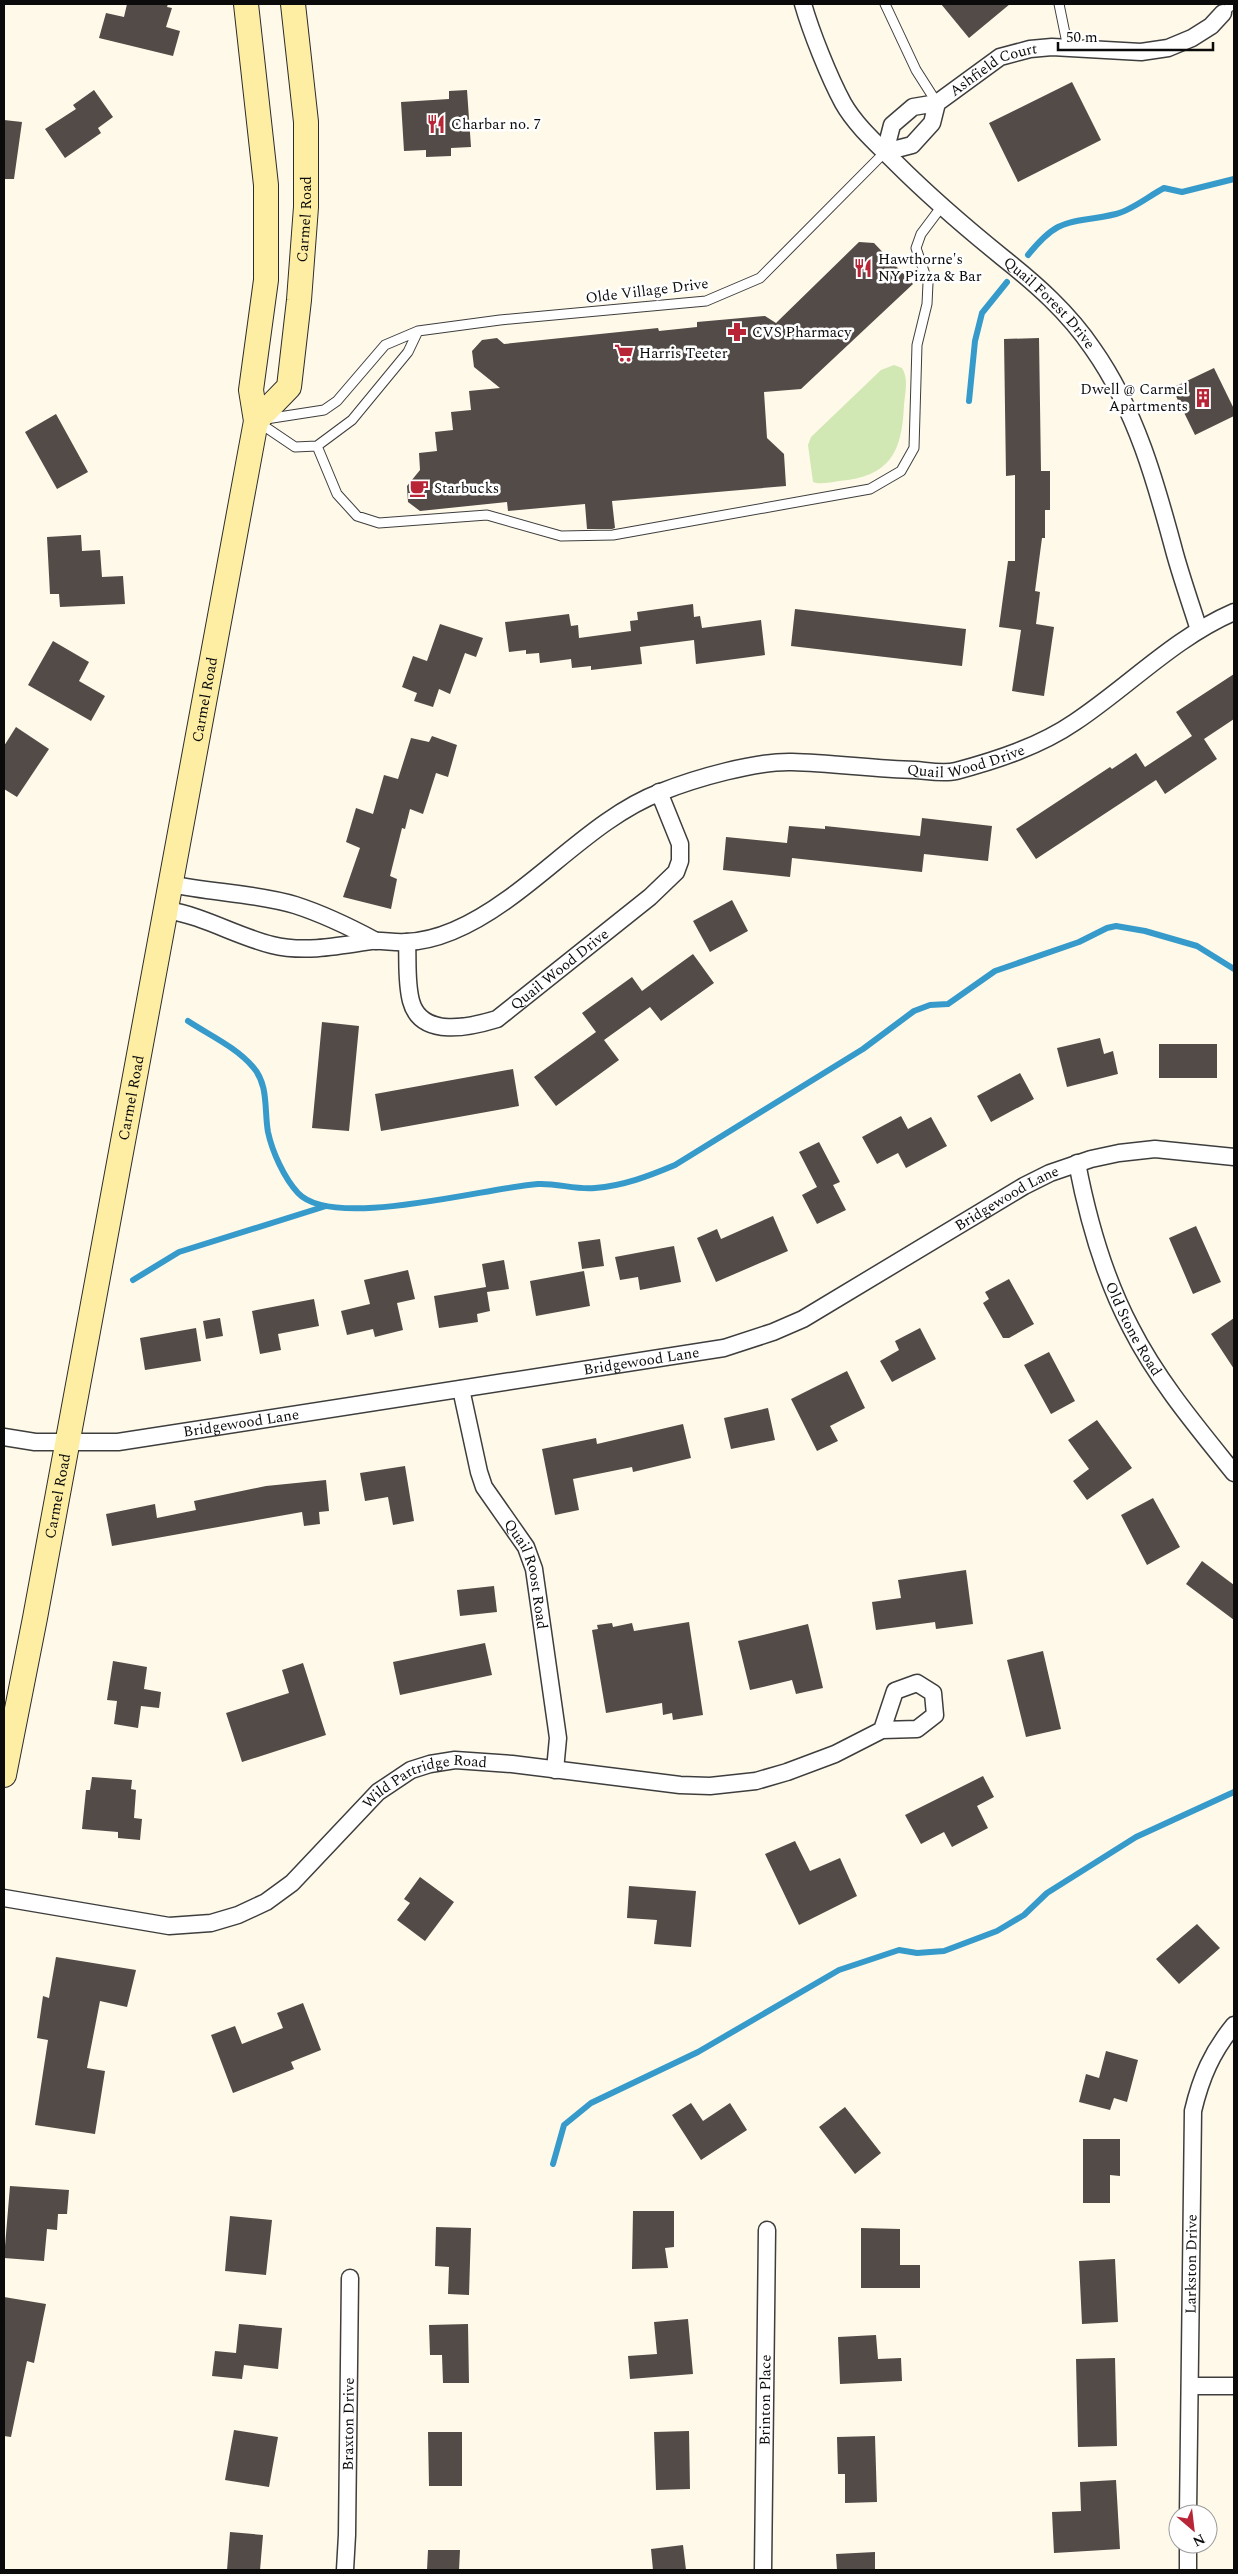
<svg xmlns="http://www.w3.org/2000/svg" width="1238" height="2574" viewBox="0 0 1238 2574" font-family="Spectral,serif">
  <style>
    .green { fill: #d2e8b4 }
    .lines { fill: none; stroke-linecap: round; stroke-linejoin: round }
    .stream { stroke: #369bcb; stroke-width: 6 }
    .building { fill: #534b47 }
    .lane-casing { stroke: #3e3e3e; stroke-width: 11 }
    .street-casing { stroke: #3e3e3e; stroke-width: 19 }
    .secondary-casing { stroke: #2d2d2d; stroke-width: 26 }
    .lane { stroke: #fff; stroke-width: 9 }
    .street { stroke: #fff; stroke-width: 16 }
    .secondary { stroke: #feeea4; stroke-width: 24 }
    .labels { text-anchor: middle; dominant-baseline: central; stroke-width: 5; stroke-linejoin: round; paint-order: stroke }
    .street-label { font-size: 15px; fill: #0b0b0b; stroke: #fff }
    .poi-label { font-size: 15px; fill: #0b0b0b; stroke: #fff; text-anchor: start }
  </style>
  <rect width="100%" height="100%" fill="#fff9e9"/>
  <path class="green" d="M894 365 902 368C909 379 905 393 904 405 902 452 890 477 839 481 831 482 820 485 813 482L808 445 811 437 881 370Z"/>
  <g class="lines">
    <path class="stream" d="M1028 255C1061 214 1070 225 1116 214 1132 210 1149 196 1164 188L1182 192 1234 179
      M969 401 975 341 982 313 1007 282
      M188 1021C209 1035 236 1047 253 1067 269 1085 264 1110 268 1132 272 1151 284 1178 298 1193 333 1231 488 1187 538 1184 557 1183 576 1190 595 1188 623 1186 649 1176 675 1165L863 1049 914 1011 930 1005 948 1004 995 971 1079 942 1107 928 1116 926 1145 931 1197 946 1234 969
      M133 1280 179 1252 326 1206
      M553 2164 564 2125 591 2103 698 2052 839 1970 899 1950 917 1953 944 1951 997 1931 1024 1915 1047 1893 1136 1837 1234 1792"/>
  </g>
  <path class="building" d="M127 4H168L167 7 172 8 166 27 180 31 173 56 99 38 106 13 124 17Z
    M941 4H1010L969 38Z
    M1072 82 1101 140 1018 182 989 123Z
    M94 90 113 117 98 128 101 133 65 158 45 129 76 109 73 105Z
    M467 90 471 147 451 148V156L426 157V150L404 151 401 102 449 99V91Z
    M4 120 22 122 14 179H4Z
    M859 242 874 243 913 284 801 389 764 392 767 438 784 454 786 486 612 501 615 528 612 529H587L585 504 508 511 507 502 420 511 408 502 407 486 420 470 419 453 437 451 435 432 453 430 451 412 471 410 469 391 500 388 474 367 472 351 482 340 497 338 504 344 658 328 659 331 697 327V322L765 316 776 323Z
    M1039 338 1041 471H1050V510H1045V538H1042L1035 591 1040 592 1036 624 1054 627 1044 696 1012 691 1021 630 999 627 1008 561H1015V475L1006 476 1004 339Z
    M1214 368 1234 409V416L1195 435 1172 388Z
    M56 414 88 472 57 489 25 432Z
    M81 535 82 551 100 550 102 577 123 576 125 604 60 607 59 594H50L47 537Z
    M693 604 694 617 700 616 702 628 761 620 765 655 696 664 694 640 640 647 642 664 591 670V666L572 668 571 659 540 663 539 653 526 654V650L509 652 505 622 569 614 571 626 578 625 579 638 631 631 630 621 638 620 637 612Z
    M795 609 966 629 962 666 791 646Z
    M440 624 483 638 476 657 465 653 450 694 439 689 433 707 414 701 417 693 402 687 413 656 427 661Z
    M53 641 89 662 79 681 105 696 91 721 28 685Z
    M1234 674V719L1204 739 1217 759 1165 794 1156 780 1036 859 1016 829 1110 767 1112 769 1136 753 1145 767 1192 736 1176 712Z
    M16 727 49 749 17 797 4 789V746Z
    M432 736 457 745 448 777 436 773 423 814 410 809 405 829 402 828 390 876 397 879 391 909 343 897 360 848 346 842 356 808 373 814 384 775 398 779 411 738 429 742Z
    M922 818 992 826 988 861 924 854 922 872 792 858 790 877 723 870 726 837 787 843 789 826 825 829V826L920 836Z
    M732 900 748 931 710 952 693 921Z
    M693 954 714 983 661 1021 650 1007 604 1040 619 1060 556 1106 534 1077 596 1032 582 1013 632 977 642 991Z
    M322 1022 359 1026 349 1131 312 1128Z
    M1100 1038 1104 1054 1113 1051 1118 1074 1067 1087 1057 1048Z
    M1159 1044H1217V1078H1159Z
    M513 1069 519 1106 381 1131 375 1094Z
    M1020 1073 1034 1099 991 1122 977 1096Z
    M901 1116 908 1129 931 1117 947 1146 906 1168 898 1153 877 1164 862 1137Z
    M819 1142 840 1182 833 1185 846 1210 817 1224 802 1195 817 1187 799 1152Z
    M773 1216 788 1251 716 1282 697 1238 717 1229 721 1239Z
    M1196 1226 1221 1282 1193 1294 1169 1238Z
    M600 1239 604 1266 582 1269 578 1242Z
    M674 1246 681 1282 640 1290 638 1277 620 1280 615 1257Z
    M504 1260 509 1289 487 1292 490 1311 477 1314 478 1322 439 1328 434 1296 486 1287 482 1264Z
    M408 1270 415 1299 397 1303 403 1330 375 1337 373 1329 347 1335 341 1311 370 1304 364 1280Z
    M584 1271 590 1306 536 1316 530 1281Z
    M1009 1279 1034 1324 1009 1338H1003L983 1303 989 1299 985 1292Z
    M314 1299 319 1326 278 1334 281 1350 260 1354 252 1311Z
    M220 1318 223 1336 206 1339 203 1321Z
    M1234 1318V1369L1211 1334Z
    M196 1328 201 1361 145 1370 140 1338Z
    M920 1328 936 1359 892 1382 880 1361 899 1350 895 1341Z
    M1049 1352 1075 1401 1051 1414 1024 1365Z
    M847 1371 865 1408 830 1426 838 1441 817 1451 791 1399Z
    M768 1408 775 1440 731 1449 724 1418Z
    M1097 1420 1132 1468 1087 1500 1073 1481 1089 1469 1068 1440Z
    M683 1424 691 1458 633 1472 632 1467 573 1479 579 1510 555 1515 542 1449 596 1438 597 1444Z
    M405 1466 414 1521 393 1525 388 1497 365 1501 360 1473Z
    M326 1480 329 1511 319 1512 320 1524 304 1526 302 1512 112 1546 106 1514 155 1504 157 1518 196 1510 194 1501 266 1486Z
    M1153 1498 1180 1547 1147 1565 1121 1515Z
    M1202 1561 1234 1585V1620L1186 1584Z
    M966 1570 973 1624 936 1629 935 1622 876 1630 872 1602 901 1598 898 1580Z
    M494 1586 497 1612 460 1616 457 1590Z
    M689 1622 703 1715 673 1720 672 1713 663 1715 662 1703 606 1713 592 1630 598 1629 597 1625 612 1623 613 1627 632 1623 634 1631Z
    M808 1624 823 1688 796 1694 792 1680 750 1690 738 1641Z
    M485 1643 492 1675 400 1695 393 1662Z
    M1043 1651 1061 1729 1026 1737 1007 1660Z
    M113 1661 147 1667 144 1689 161 1692 159 1708 141 1706 138 1728 114 1724 117 1701 107 1700Z
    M303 1663 326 1735 242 1762 226 1713 289 1693 282 1670Z
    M983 1776 994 1797 977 1806 988 1828 952 1847 944 1832 921 1844 905 1815Z
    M92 1777 132 1780 131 1789 136 1790 134 1818 142 1819 140 1840 118 1838V1832L82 1829 86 1790H90Z
    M795 1841 810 1871 840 1858 857 1896 799 1925 765 1854Z
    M420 1877 454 1902 425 1941 397 1920 410 1903 404 1899Z
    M629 1886 696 1891 691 1947 654 1944 657 1920 627 1918Z
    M1197 1924 1220 1948 1179 1984 1156 1959Z
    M56 1957 136 1970 127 2007 100 2001 87 2068 105 2071 95 2134 35 2125 48 2040 37 2038 43 1996 49 1998Z
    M303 2003 321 2050 291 2062 294 2069 233 2093 211 2035 235 2026 242 2044 283 2028 277 2013Z
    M1106 2051 1138 2060 1127 2102 1114 2098 1110 2110 1079 2102 1086 2074 1099 2078Z
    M691 2103 703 2121 730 2103 747 2130 701 2160 672 2115Z
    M845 2107 881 2153 855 2174 819 2127Z
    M1083 2139H1120V2176L1110 2175V2203H1083Z
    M10 2186 69 2190 67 2214H58L57 2230 47 2229 44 2261 4 2258Z
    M633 2211H674V2247L665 2248 668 2268 632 2269Z
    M230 2216 272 2220 266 2275 225 2271Z
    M436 2227 471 2228 469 2295 448 2294 449 2267 435 2266Z
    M861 2228 900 2229V2265H920V2288H861Z
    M1115 2259 1118 2322 1082 2324 1079 2261Z
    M4 2297 46 2304 34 2363 27 2361 11 2437 4 2436Z
    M688 2319 693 2374 630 2379 628 2356 657 2354 654 2322Z
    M239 2324 282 2328 278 2369 244 2365 242 2379 212 2376 215 2351 236 2353Z
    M468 2324 469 2383H443L442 2355H430L429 2325Z
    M876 2335 878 2359 901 2358 902 2381 840 2384 838 2337Z
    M1115 2358 1117 2446 1078 2447 1076 2359Z
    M234 2430 278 2437 269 2487 225 2480Z
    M689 2431 690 2489 656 2490 654 2432Z
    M428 2432H462V2486H429Z
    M875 2436 877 2502 845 2503V2474H838L837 2437Z
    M1116 2480 1120 2549 1054 2553 1052 2512 1081 2511 1080 2482Z
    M230 2532 263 2535 260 2570H227Z
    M683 2545 686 2570H653L651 2549Z
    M428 2550H460L459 2570H427Z
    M875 2552V2570H837L836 2554Z"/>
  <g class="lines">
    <g class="lane-casing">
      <path id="lane" d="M885 4 916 70 937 103
        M1059 4 1068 48
        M1223 13 1233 4
        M266 419 324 410 337 401 385 345 418 331 500 320 706 301 760 278 885 152
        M258 422 295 447 317 446 352 420 408 352 418 331
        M317 446 337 494 357 516 379 523 487 515 561 536 613 535 870 489 901 471 914 448 917 345 927 304 928 283 916 248 921 234 942 206"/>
    </g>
    <g class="street-casing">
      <g id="street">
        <path id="s1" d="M803 4C811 32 829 77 843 103 856 126 878 145 896 163 929 196 965 227 1002 257 1036 284 1068 312 1093 349 1136 410 1156 483 1175 554 1182 579 1191 605 1199 630"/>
        <path id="s2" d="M937 103 932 123 912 145 885 152 892 125 913 107 937 103 1000 57 1030 49 1052 47 1141 52 1168 48 1192 38 1211 26 1223 13"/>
        <path d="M171 884C212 893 255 893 295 905 323 914 350 927 376 941"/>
        <path id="s3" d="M167 910C204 916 236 936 272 945 304 953 339 946 371 941 383 940 394 943 406 942 442 941 479 920 508 899 556 865 605 813 661 792 696 778 756 761 792 762 833 763 874 769 915 770 928 771 944 774 956 771 997 760 1040 746 1075 722 1129 686 1174 638 1234 612"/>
        <path id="s4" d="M407 942C408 961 406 982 411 1001 421 1039 471 1027 497 1019L650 897 676 872 680 861V844L659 792"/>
        <path id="s5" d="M1077 1163C1088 1220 1104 1277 1131 1328 1158 1381 1197 1427 1234 1473"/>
        <path id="s6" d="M461 1389 479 1472 484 1487 526 1547 534 1569 558 1738 555 1770"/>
        <path id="s7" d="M4 1437 35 1442H118L724 1348 773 1332 803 1319 1024 1186 1050 1173 1091 1159 1119 1153 1155 1149 1234 1157"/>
        <path id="s8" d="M4 1898 169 1926 211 1923 238 1915 266 1902 292 1883 378 1792 411 1770 430 1764 455 1760 512 1764 680 1785 710 1786 756 1781 787 1772 835 1754 882 1730 917 1729 935 1715 933 1693 917 1683 895 1691 882 1730"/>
        <path d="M1190 2386H1234"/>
        <path id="s9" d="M1188 2514 1193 2111C1201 2077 1212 2052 1234 2025"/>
        <path id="s10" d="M345 2570 347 2535 350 2278"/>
        <path id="s11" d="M763 2570 767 2230"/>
        <path d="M1188 2570V2544"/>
      </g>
    </g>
    <g class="secondary-casing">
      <g id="secondary">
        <path id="s12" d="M256 421 289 387 299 300 306 207V122L293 4"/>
        <path id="s13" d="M4 1775 35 1618 256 421 251 390 266 280V185L246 4"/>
      </g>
    </g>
    <use href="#lane" class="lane"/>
    <use href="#street" class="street"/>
    <use href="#secondary" class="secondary"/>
  </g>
  <defs>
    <g id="restaurant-bare" transform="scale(1.5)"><path d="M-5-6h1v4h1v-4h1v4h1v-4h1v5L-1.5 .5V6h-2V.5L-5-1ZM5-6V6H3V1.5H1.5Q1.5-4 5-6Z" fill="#b82537" stroke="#fff" stroke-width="2.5" paint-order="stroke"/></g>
    <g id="pharmacy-bare" transform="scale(1.5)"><path d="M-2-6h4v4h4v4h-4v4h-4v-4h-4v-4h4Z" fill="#b82537" stroke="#fff" stroke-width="2.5" paint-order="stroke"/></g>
    <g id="supermarket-bare" transform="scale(1.5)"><path d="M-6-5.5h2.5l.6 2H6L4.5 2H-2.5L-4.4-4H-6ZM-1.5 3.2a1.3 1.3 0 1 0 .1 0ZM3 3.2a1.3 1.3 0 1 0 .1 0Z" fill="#b82537" stroke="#fff" stroke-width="2.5" paint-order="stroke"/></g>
    <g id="building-bare" transform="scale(1.5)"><path d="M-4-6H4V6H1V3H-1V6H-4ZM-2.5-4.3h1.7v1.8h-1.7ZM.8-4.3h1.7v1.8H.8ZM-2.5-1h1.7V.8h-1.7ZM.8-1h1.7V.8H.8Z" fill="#b82537" stroke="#fff" stroke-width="2.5" paint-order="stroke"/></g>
    <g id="cafe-bare" transform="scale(1.5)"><path d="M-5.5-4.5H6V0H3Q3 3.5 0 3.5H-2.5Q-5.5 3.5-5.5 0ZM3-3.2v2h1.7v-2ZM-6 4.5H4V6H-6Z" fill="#b82537" stroke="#fff" stroke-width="2.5" paint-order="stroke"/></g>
  </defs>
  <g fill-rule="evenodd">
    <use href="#restaurant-bare" x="436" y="124"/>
    <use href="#restaurant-bare" x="863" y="268"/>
    <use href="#pharmacy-bare" x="737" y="332"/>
    <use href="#supermarket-bare" x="624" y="353"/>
    <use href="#building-bare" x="1203" y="398"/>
    <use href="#cafe-bare" x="419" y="488"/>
  </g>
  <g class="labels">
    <g class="street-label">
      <text stroke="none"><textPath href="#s2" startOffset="225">Ashfield Court</textPath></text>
      <text stroke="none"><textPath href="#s12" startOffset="216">Carmel Road</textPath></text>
      <text transform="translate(647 291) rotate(-7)">Olde Village Drive</text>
      <text stroke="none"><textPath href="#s1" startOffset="395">Quail Forest Drive</textPath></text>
      <text stroke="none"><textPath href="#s13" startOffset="1094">Carmel Road</textPath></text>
      <text stroke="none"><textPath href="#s3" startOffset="856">Quail Wood Drive</textPath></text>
      <text stroke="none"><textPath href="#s4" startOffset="238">Quail Wood Drive</textPath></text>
      <text stroke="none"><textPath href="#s13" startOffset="689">Carmel Road</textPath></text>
      <text stroke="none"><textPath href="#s7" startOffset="1049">Bridgewood Lane</textPath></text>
      <text stroke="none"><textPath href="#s5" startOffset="176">Old Stone Road</textPath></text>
      <text stroke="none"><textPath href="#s7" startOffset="644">Bridgewood Lane</textPath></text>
      <text stroke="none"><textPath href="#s7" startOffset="239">Bridgewood Lane</textPath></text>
      <text stroke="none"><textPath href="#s13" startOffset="284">Carmel Road</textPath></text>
      <text stroke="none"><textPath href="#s6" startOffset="200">Quail Roost Road</textPath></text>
      <text stroke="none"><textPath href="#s8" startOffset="475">Wild Partridge Road</textPath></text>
      <text stroke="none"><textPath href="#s9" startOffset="250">Larkston Drive</textPath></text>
      <text stroke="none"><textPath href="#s11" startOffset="170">Brinton Place</textPath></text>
      <text stroke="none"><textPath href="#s10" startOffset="146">Braxton Drive</textPath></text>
    </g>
    <g class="poi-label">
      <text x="451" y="124">Charbar no. 7</text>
      <text x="878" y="259">Hawthorne's<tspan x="878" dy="17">NY Pizza &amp; Bar</tspan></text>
      <text x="752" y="332">CVS Pharmacy</text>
      <text x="639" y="353">Harris Teeter</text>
      <text x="1188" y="389" text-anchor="end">Dwell @ Carmel<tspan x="1188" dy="17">Apartments</tspan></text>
      <text x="434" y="488">Starbucks</text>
    </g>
  </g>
  <rect width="1238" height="2574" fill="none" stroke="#0b0b0b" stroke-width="10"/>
  <g transform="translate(1193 2529) rotate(152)"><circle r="24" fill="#ffffff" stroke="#9d9d9d"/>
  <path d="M0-4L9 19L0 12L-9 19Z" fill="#b82537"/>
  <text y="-8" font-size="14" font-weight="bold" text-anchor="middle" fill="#0b0b0b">N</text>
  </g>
  <path d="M1058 42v8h155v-8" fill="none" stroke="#0b0b0b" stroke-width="2.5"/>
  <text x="1066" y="42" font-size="15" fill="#0b0b0b" stroke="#ffffff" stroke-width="4" paint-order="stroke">50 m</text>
</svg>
